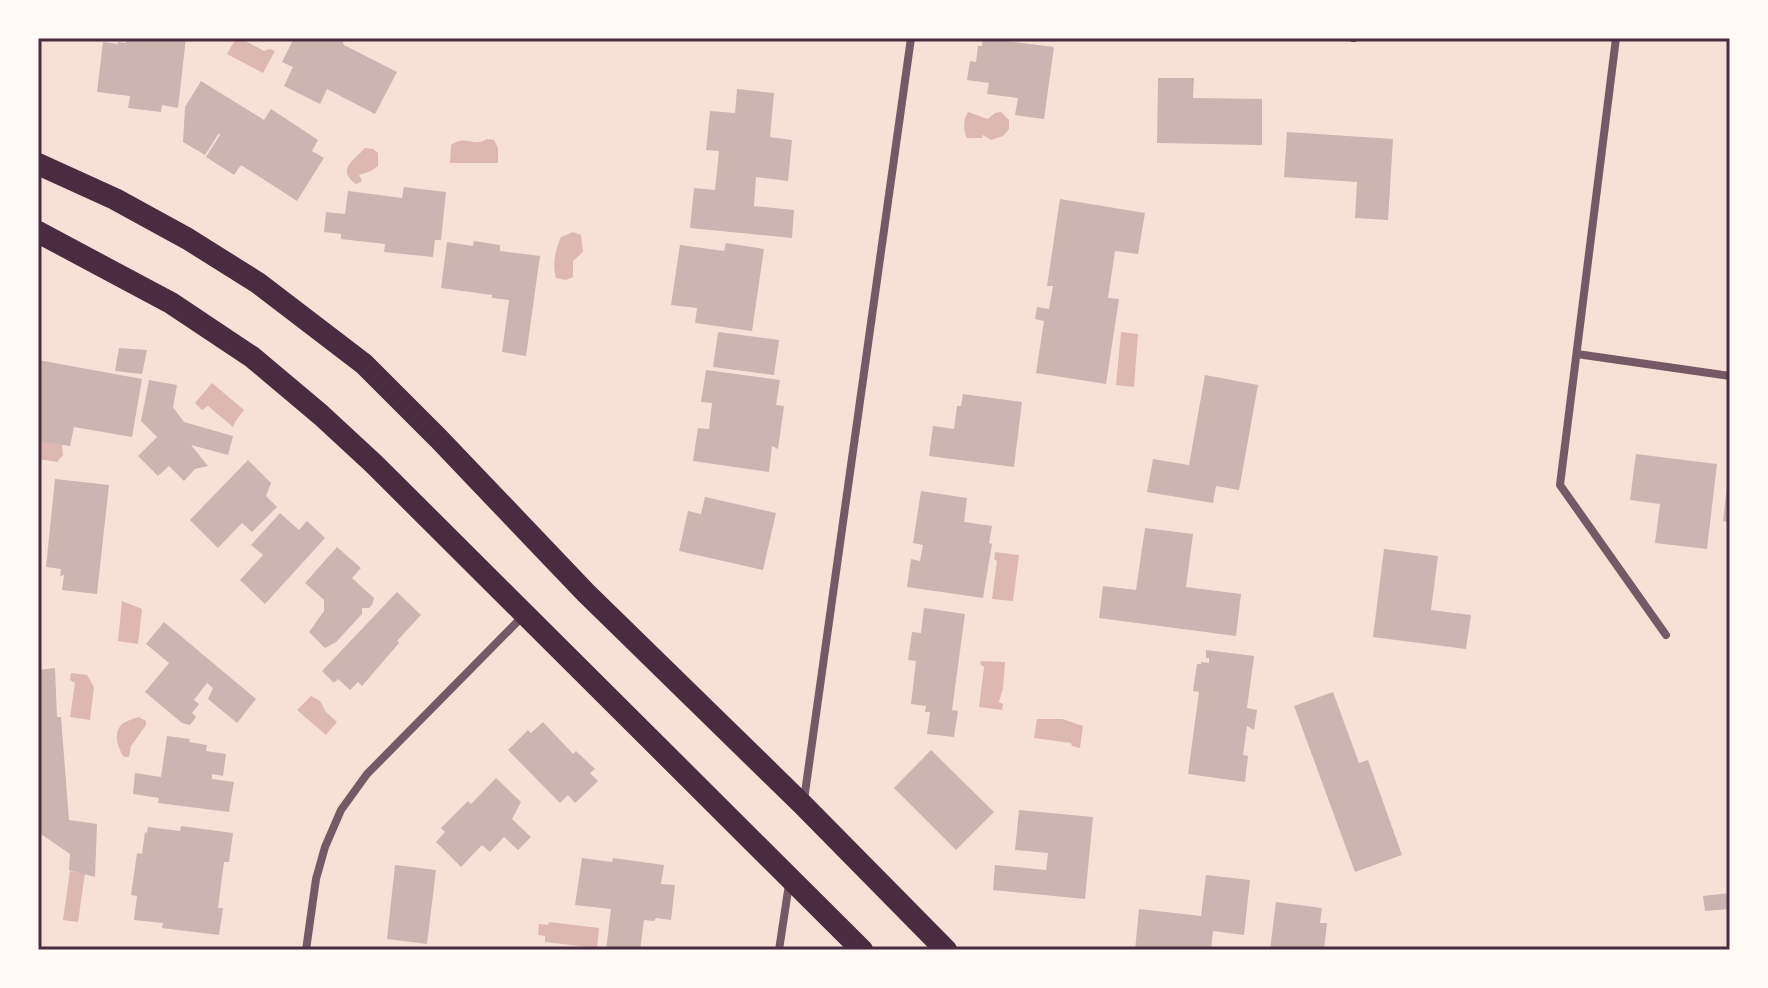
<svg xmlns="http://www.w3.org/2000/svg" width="1768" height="988" viewBox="0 0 1768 988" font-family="'Exo 2',sans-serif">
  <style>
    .water { fill: #dcb8b0 }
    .building { fill: #ccb4b1 }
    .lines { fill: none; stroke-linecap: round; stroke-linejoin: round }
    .minor { stroke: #755966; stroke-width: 8 }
    .trunk { stroke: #4a2c40; stroke-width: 22 }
    .neatline { fill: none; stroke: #4a2c40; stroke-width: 3 }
  </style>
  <rect width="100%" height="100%" fill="#f7e1d7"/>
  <path class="water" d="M236 38H240L264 51 270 49 275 51 263 73 227 54Z
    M968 112 988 119 995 113 1001 112 1009 120V129L1003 136 991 140 983 135 982 138H967C963 130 963 119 968 112Z
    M487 139 494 140 498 148V163H450L451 145C466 134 473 148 487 139Z
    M365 148 373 149 378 153V166L371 171 359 175 362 181 356 184C336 170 353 161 365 148Z
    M573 232 581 235 583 252 573 261V277L566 280 556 278C552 264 555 251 561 237Z
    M1121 332 1138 334 1134 387 1116 385Z
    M212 383 244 410 235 422 233 427 208 406 202 410 195 403Z
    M38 439 62 444 63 456 59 459 58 462 38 459Z
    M995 552 1019 555 1013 601 992 599 997 561 994 559Z
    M122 601 142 609 138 644 118 641Z
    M981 661 1005 662 1003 688 999 702 1003 704 1002 710 979 707 984 667 980 664Z
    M71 673 87 675 94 687 90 720 70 717 75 683 70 680Z
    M311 696 320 701 326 712 337 722 326 735 297 710Z
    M139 717 146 721V725L131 746 129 757H124C118 749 113 734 121 725 125 721 133 719 139 717Z
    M1037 719H1062L1083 726 1080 748 1072 746 1071 743 1034 738Z
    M70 871 85 873 78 922 63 920Z
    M549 922 599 928 597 948 545 942V936L538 935 539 924 548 925Z"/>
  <path class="building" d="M126 38 149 41V38H186L178 108 162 105 161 112 128 108 130 96 97 92 103 42 118 44V42L126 43Z
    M294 38H341L344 45 397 72 375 114 327 89 320 104 284 86 293 67 282 62Z
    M983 38 1054 47 1044 119 1015 115 1018 98 987 94 989 83 967 80 970 61 976 62 978 46H982Z
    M1158 78H1194L1193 98 1262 99V145L1157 143Z
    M201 81 264 120 271 109 318 140 312 151 324 158 297 201 241 165 234 175 206 157 220 135 219 133 205 155 183 142 185 107Z
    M737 89 774 93 770 137 792 140 788 181 756 177 754 206 794 210 792 238 690 228 694 188 715 190 719 151 706 150 710 111 735 113Z
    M1287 132 1393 139 1388 220 1355 218 1357 182 1284 177Z
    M404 187 446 192 441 240H435L433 257 384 252 385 244 341 239V234L324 232 326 212 345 214 348 191 402 198Z
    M1060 199 1145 213 1138 254 1115 251 1108 298 1119 299 1106 384 1036 373 1044 321 1035 319 1037 307 1049 309 1053 286H1047Z
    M474 241 500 245V251L540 256 526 356 502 352 509 300 492 298V295L441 288 447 242 473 246Z
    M726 243 764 249 752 331 695 323 697 308 671 305 680 245 724 251Z
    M718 332 779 340 774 375 713 367Z
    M119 348 147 350 142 374 115 371Z
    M38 360 142 379 132 437 74 427 70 446 38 441Z
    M706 370 780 380 776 405 784 406 778 449 772 446 769 472 693 461 698 428 709 429 712 403 701 402Z
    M1205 375 1258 385 1239 490 1216 486 1213 503 1147 492 1153 459 1189 465Z
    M149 380 177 385 173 407 184 422 233 436 228 455 191 445 208 466 195 469 184 481 169 466 158 476 138 456 157 437 141 421Z
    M963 394 1022 402 1014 467 929 456 933 426 954 429 957 406H961Z
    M1636 454 1717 464 1707 549 1655 543 1660 504 1630 500Z
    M248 460 271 483 266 496 277 507 252 532 242 523 218 548 190 520Z
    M1728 477H1730V522L1723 521Z
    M55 479 109 485 97 594 62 590 64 575 60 576 61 569 46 567Z
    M921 491 967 498 964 522 992 526 989 543 992 544 983 598 907 587 911 559 920 561 923 545 913 543Z
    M705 497 776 513 763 570 679 551 688 511 701 514Z
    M280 513 299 530 307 521 325 538 265 604 240 580 263 555 251 545Z
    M1145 528 1193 534 1186 587 1241 594 1236 636 1099 618 1103 586 1136 590Z
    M337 547 361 568 352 578 374 598 372 605 369 608H362V614L336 642 325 648 309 632 324 611V600L305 583Z
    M1384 549 1438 556 1431 610 1471 615 1466 649 1373 637Z
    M397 592 421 615 397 641 399 643 362 686 358 682 350 690 338 679 334 683 322 671Z
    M924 608 965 614 952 710 958 711 954 737 927 734 930 712H925L926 706 911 704 916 661 908 660 912 632 921 633Z
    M164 622 256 699 237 723 208 699 213 688 207 683 194 700 199 704 192 713 196 717 190 725 182 723 145 692 169 663 146 644Z
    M1206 650 1254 656 1247 708 1257 710 1254 730 1247 726 1243 755 1248 756 1245 782 1188 774 1199 692 1193 691 1197 664H1201V662L1209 663V658H1206Z
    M55 668 57 717H61L69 820 97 824 95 877 69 870 70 854 38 832V670Z
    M1333 692 1359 763 1368 760 1402 855 1355 872 1294 706Z
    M543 722 573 754 576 751 595 769 590 773 598 781 575 803 568 795 560 803 508 750 528 730 531 733Z
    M167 736 190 739 189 742 207 745 206 751 226 754 223 776 212 774V779L234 782 229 812 158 803 159 798 133 794 135 773 161 777Z
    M931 750 994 812 956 850 894 788Z
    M496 778 521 802 512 819 531 837 518 850 504 837 490 852 482 845 461 867 436 842 445 832 441 828 468 801 471 804Z
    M1019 810 1093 817 1085 899 993 890 995 865 1046 870 1048 853 1015 850Z
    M181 826 233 833 229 862H224L218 908H223L219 935 162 928 163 923 134 920 137 896 131 895 137 853 142 854 145 832 147 833 148 827 180 831Z
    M582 858 612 862 613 858 664 865 661 884 675 885 671 920 656 918 654 921 644 920 640 950H606L611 909 575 905Z
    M395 865 436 870 427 944 387 939Z
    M1206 875 1250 880 1244 935 1213 931 1211 950H1135L1139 909 1201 916Z
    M1730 893V909L1705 911 1703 896Z
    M1276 902 1322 908 1320 923H1327L1324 950H1270Z"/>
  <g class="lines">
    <path class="minor" d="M1353 38H1354
      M1616 38 1560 485 1666 635
      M1577 354 1730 376
      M804 800 911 38
      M306 950 316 879 325 847 341 810 367 774 524 615
      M779 950 789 884"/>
    <path class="trunk" d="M38 164 115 199 188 239 258 283 364 364 439 439 586 593 803 805 946 950
      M38 232 171 303 252 357 321 415 374 464 862 950"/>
  </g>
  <rect width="1768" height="988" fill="none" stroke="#fffaf5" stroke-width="80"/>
  <rect x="40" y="40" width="1688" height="908" class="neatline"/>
</svg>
